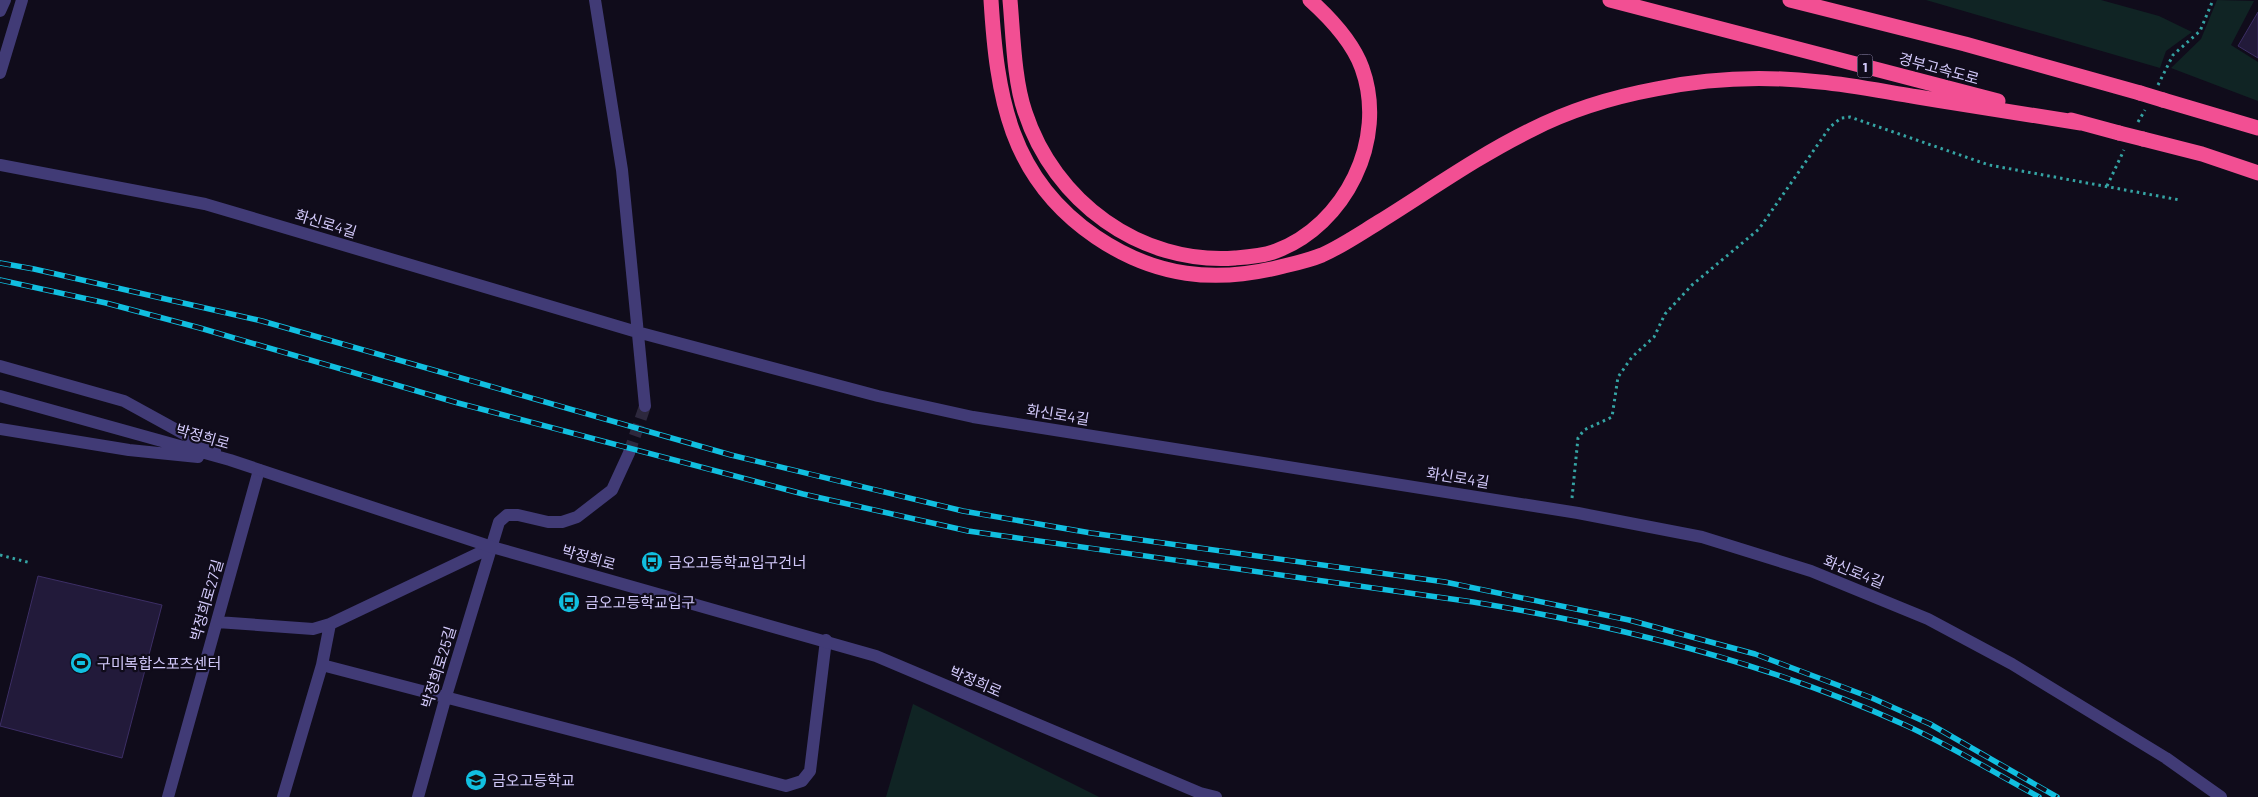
<svg xmlns="http://www.w3.org/2000/svg" width="2258" height="797" viewBox="0 0 2258 797" font-family="Barlow,'Noto Sans KR',sans-serif">
  <style>
    .green { fill: #102424 }
    .building { fill: #221a3a; stroke: #3c2e65 }
    .lines { fill: none; stroke-linecap: round; stroke-linejoin: round }
    .minor-tunnel { stroke: #2d283d; stroke-width: 12; stroke-dasharray: 12 6; stroke-linecap: butt }
    .path { stroke: #35a4a4; stroke-width: 3; stroke-dasharray: 2.5 4; stroke-linecap: butt }
    .minor { stroke: #413b76; stroke-width: 12 }
    .tertiary { stroke: #413b76; stroke-width: 12 }
    .motorway { stroke: #f24f93; stroke-width: 15 }
    .rail-casing { stroke: #11bfe0; stroke-width: 5.5 }
    .rail { stroke: #100c1b; stroke-width: 4; stroke-dasharray: 11; stroke-linecap: butt }
    .motorway-bridge { stroke: #f24f93; stroke-width: 15 }
    .labels { text-anchor: middle; dominant-baseline: central; stroke-width: 4.5; stroke-linejoin: round; paint-order: stroke }
    .shield { fill: #100c1b; stroke: #9891b8; stroke-width: 1 }
    .shield-label { font-size: 14px; font-weight: bold; fill: #d3cafb }
    .street-label { font-size: 15px; fill: #d3cafb; stroke: #100c1b }
    .poi-label { font-size: 15px; fill: #d3cafb; stroke: #100c1b; text-anchor: start }
  </style>
  <rect width="100%" height="100%" fill="#100c1b"/>
  <path class="green" d="M1926 0H2101L2159 16 2192 32 2166 51 2160 68Z
    M2217 0 2254 1 2231 45 2258 62V101L2171 68 2201 39Z
    M913 704 1099 797H886Z"/>
  <path class="building" d="M2258 12V58L2238 46Z
    M38 576 162 605 122 758 0 726Z"/>
  <g class="lines">
    <path class="minor-tunnel" d="M629 453 645 406"/>
    <path class="path" d="M2158 85 2173 55 2200 31 2213 0
      M2138 122 2145 110
      M2107 186 2124 150
      M1572 498 1578 438 1584 430 1612 417 1618 377 1632 357 1654 337 1665 314 1692 285 1759 229 1830 127 1841 118 1850 117 1989 165 2180 200
      M0 555 31 563"/>
    <path class="minor" d="M595 0 622 170 645 406
      M0 73 22 0
      M0 165 205 204 637 332 878 396 973 417 1578 513 1702 537 1811 571 1928 619 2012 664 2166 758 2221 797
      M217 622 313 629 330 624
      M322 665 786 786 802 781 810 771 826 640
      M168 797 259 470
      M283 797 322 665 330 624 492 547
      M418 797 446 696 499 522 507 515H518L548 522H562L577 517 612 490 629 453"/>
    <path class="tertiary" d="M0 11 5 0
      M0 366 124 401 215 451
      M0 396 230 460 492 547 876 656 1200 793 1216 797
      M0 429 129 450 198 457"/>
    <path class="motorway" d="M991 0C997 96 1009 178 1096 237 1155 277 1215 284 1284 266 1297 263 1310 260 1322 255 1342 246 1361 233 1379 222 1429 191 1478 156 1531 130 1570 110 1613 97 1656 89 1709 78 1767 76 1820 82 1853 85 1886 92 1918 97 1972 106 2026 114 2081 123
      M1010 0C1013 33 1014 81 1025 112 1054 201 1140 265 1235 258 1248 257 1263 256 1276 251 1345 225 1388 140 1362 68 1353 43 1330 18 1310 0
      M1610 0 1998 101
      M1790 0 1965 44 2140 93
      M2163 100 2258 128
      M2071 120 2119 133
      M2143 139 2202 154 2258 173"/>
    <g class="rail-casing">
      <path id="rail" d="M0 263 34 269 262 321 731 455 963 511 1091 533 1445 582 1629 620 1755 654 1872 698 1930 724 2057 797
        M0 280 106 303 200 328 458 403 803 494 968 531 1473 602C1620 626 1769 663 1905 725 1951 746 1995 773 2039 797"/>
    </g>
    <use href="#rail" class="rail"/>
    <path class="motorway-bridge" d="M2140 93 2163 100
      M2119 133 2143 139"/>
  </g>
  <defs>
    <g id="bus-disc" transform="scale(1.125)"><circle r="9.5" fill="#11bfe0" stroke="#100c1b"/><path d="M-5-6H5V4H4V6H2V4H-2V6H-4V4H-5ZM-3.5-4V0h7V-4ZM-3.5 1.2v1.5H-2V1.2ZM2 1.2v1.5H3.5V1.2Z" fill="#111"/></g>
    <g id="stadium-disc" transform="scale(1.125)"><circle r="9.5" fill="#11bfe0" stroke="#100c1b"/><path d="M0-5a6.5 5 0 1 0 0 10a6.5 5 0 1 0 0-10ZM-3.5-1.8h7v3.6h-7Z" fill="#111"/></g>
    <g id="school-disc" transform="scale(1.125)"><circle r="9.5" fill="#11bfe0" stroke="#100c1b"/><path d="M0-5L7-2L0 1L-7-2ZM-4 1L0 2.5L4 1V4Q0 6-4 4Z" fill="#111"/></g>
  </defs>
  <g fill-rule="evenodd">
    <use href="#bus-disc" x="652" y="562"/>
    <use href="#bus-disc" x="569" y="602"/>
    <use href="#stadium-disc" x="81" y="663"/>
    <use href="#school-disc" x="476" y="780"/>
  </g>
  <g class="labels">
    <rect class="shield" x="1857.5" y="54.5" width="15" height="23" rx="4"/>
    <g class="shield-label">
      <text x="1865" y="66">1</text>
    </g>
    <g class="street-label">
      <text transform="translate(1939 68) rotate(15)">경부고속도로</text>
      <text transform="translate(326 223) rotate(17)">화신로4길</text>
      <text transform="translate(1058 414) rotate(9)">화신로4길</text>
      <text transform="translate(203 436) rotate(16)">박정희로</text>
      <text transform="translate(1458 477) rotate(9)">화신로4길</text>
      <text transform="translate(589 557) rotate(16)">박정희로</text>
      <text transform="translate(1854 571) rotate(22)">화신로4길</text>
      <text transform="translate(206 600) rotate(-74)">박정희로27길</text>
      <text transform="translate(438 667) rotate(-73)">박정희로25길</text>
      <text transform="translate(976 681) rotate(23)">박정희로</text>
    </g>
    <g class="poi-label">
      <text x="668" y="562">금오고등학교입구건너</text>
      <text x="585" y="602">금오고등학교입구</text>
      <text x="97" y="663">구미복합스포츠센터</text>
      <text x="492" y="780">금오고등학교</text>
    </g>
  </g>
</svg>
